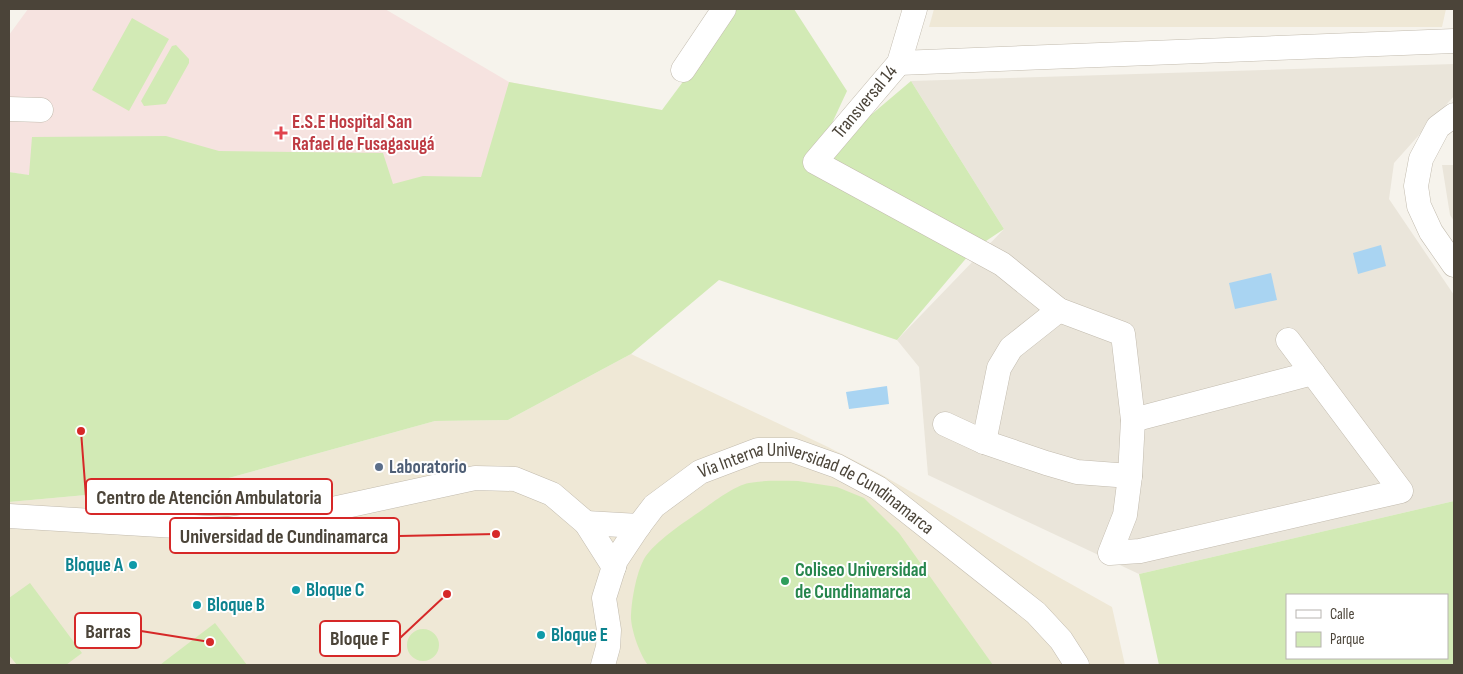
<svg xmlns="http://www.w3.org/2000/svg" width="1463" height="674" viewBox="0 0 1463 674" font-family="'Sofia Sans Condensed',sans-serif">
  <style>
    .residential { fill: #eae5da }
    .education { fill: #efe8d6 }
    .medical { fill: #f6e3e0 }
    .green { fill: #d2eab5; fill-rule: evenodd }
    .water { fill: #a9d4f2 }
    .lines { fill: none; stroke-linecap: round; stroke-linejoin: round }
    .minor-casing { stroke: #c2bbae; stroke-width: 25 }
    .minor { stroke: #fff; stroke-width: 24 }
    .health-dot { fill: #e0444e; stroke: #fff; stroke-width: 2 }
    .service-dot { fill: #5c6f8a; stroke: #fff; stroke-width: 2 }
    .culture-dot { fill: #0f9aa8; stroke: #fff; stroke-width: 2 }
    .leisure-dot { fill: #2e9e5b; stroke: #fff; stroke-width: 2 }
    .labels { text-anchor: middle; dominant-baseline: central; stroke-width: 4; stroke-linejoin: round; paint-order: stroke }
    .street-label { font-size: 19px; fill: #4b4439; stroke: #fff }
    .health-label { font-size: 19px; font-weight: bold; fill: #be3a42; stroke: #fff; text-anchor: start }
    .service-label { font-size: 19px; font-weight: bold; fill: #4e5e75; stroke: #fff; text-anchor: start }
    .culture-label { font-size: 19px; font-weight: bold; fill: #0d838f; stroke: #fff; text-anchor: start }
    .leisure-label { font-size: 19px; font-weight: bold; fill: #27864d; stroke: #fff; text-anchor: start }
    .leader { fill: none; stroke: #d62828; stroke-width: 2 }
    .callout-dot { fill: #d62828; stroke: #fff; stroke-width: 2 }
    .callout { fill: #fff; stroke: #d62828; stroke-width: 2 }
    .callout-label { font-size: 20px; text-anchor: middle; font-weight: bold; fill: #4b4439 }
  </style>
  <rect width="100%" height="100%" fill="#f6f3ec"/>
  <path class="residential" d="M1454 64V96L1394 163 1389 199 1454 295V501L1139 574 928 475 919 367 897 340 1004 229 911 81Z
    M1442 165H1454V221L1450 215Z"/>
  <path class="education" d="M934 9H1446L1442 27H929Z
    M631 354 828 447 877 472 1037 565 1112 607 1125 665H9V502L207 484 435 421 508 420Z"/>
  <path class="medical" d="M28 9H385L509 82 574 94 450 321 38 177 9 172V35Z"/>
  <path class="green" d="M737 9H794L847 91 820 149 826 153 911 81 1004 229 974 249 897 340 719 280 631 354 508 420 435 421 207 484 9 502V172L29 175 32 137 166 136 219 151 383 153 393 184 423 176 481 177 509 82 662 110Z
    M132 18 169 39 129 111 92 90Z
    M176 45 189 59V63L166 104 144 106 141 101 172 46Z
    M798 481 837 487 864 498 899 533 993 665H648C640 655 632 632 631 619 631 602 636 574 644 559 654 542 686 521 702 510 713 502 736 485 749 483 764 480 782 481 798 481Z
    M1454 501V665H1159L1139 574ZM1447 595V658H1287V595Z
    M30 583 82 653 66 665H17L9 655V598Z
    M215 623 247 665H160L165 661Z
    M407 645a16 16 0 1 1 32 0a16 16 0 1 1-32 0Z"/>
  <path class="water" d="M1381 245 1386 266 1358 274 1353 253Z
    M1271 273 1277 300 1235 309 1229 283Z
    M887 386 889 404 849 409 846 392Z"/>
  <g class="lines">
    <g class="minor-casing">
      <g id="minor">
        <path d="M915 9 899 63 815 162 1002 264 1059 310 1123 334 1133 420 1130 476 1125 515 1110 553 1140 551 1401 491 1288 340"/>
        <path d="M899 63 1454 41"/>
        <path d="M683 70 724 9"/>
        <path d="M9 109 41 110"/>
        <path d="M1454 115 1438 127 1421 159 1416 186 1419 206 1431 232 1454 265"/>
        <path d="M1133 420 1313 373"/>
        <path d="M945 424 984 442 1046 463 1077 472 1130 476"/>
        <path d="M984 442 999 368 1011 348 1059 310"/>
        <path d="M9 516 227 529 268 523 475 478 515 479 552 494 586 523 614 567"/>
        <path d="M586 523 639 526"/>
        <path id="s1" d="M603 665 608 647 609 630 604 598 616 560 638 527 654 506 700 472 758 450H792L837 466 878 488 1036 613 1061 640 1077 665"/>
      </g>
    </g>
    <use href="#minor" class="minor"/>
  </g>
  <path class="health-dot" d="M278.5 125.5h5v5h5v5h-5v5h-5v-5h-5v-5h5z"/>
  <circle class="service-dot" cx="379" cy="467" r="5"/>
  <g class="culture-dot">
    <circle cx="133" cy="565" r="5"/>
    <circle cx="296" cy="590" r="5"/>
    <circle cx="197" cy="605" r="5"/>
    <circle cx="541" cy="635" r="5"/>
  </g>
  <circle class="leisure-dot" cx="785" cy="581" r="5"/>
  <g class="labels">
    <g class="street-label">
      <text transform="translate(865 102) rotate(-50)">Transversal 14</text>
      <text stroke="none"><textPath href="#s1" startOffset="360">Via Interna Universidad de Cundinamarca</textPath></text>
    </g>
    <g class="health-label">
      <text x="292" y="122">E.S.E Hospital San<tspan x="292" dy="22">Rafael de Fusagasugá</tspan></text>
    </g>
    <g class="service-label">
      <text x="389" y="467">Laboratorio</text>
    </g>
    <g class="culture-label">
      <text x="123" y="565" text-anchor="end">Bloque A</text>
      <text x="306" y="590">Bloque C</text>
      <text x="207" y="605">Bloque B</text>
      <text x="551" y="635">Bloque E</text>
    </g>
    <g class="leisure-label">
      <text x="795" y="570">Coliseo Universidad<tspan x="795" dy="22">de Cundinamarca</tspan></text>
    </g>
  </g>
  <path class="leader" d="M81 431L86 497M496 534L399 536M210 642L141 631M447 594L400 638"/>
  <g class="callout-dot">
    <circle cx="81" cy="431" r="5"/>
    <circle cx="496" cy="534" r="5"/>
    <circle cx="210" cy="642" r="5"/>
    <circle cx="447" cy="594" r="5"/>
  </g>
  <g class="callout">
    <rect x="86" y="479" width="246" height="35" rx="5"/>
    <rect x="170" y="518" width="229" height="35" rx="5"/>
    <rect x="75" y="613" width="66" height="35" rx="5"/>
    <rect x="320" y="621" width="80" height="35" rx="5"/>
  </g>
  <g class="callout-label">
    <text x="209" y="504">Centro de Atención Ambulatoria</text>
    <text x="284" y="543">Universidad de Cundinamarca</text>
    <text x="108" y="638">Barras</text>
    <text x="360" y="645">Bloque F</text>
  </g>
  <rect width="1463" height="674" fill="none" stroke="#4b4439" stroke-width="20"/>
  <rect x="1286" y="594" width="162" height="65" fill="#ffffff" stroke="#b7b4b0"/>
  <rect x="1296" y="610" width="25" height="8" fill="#ffffff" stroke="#b7b4b0"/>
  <text x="1330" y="619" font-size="15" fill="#4b4439">Calle</text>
  <rect x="1296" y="632" width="25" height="15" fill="#d2eab5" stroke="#b7b4b0"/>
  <text x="1330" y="644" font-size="15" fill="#4b4439">Parque</text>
</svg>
